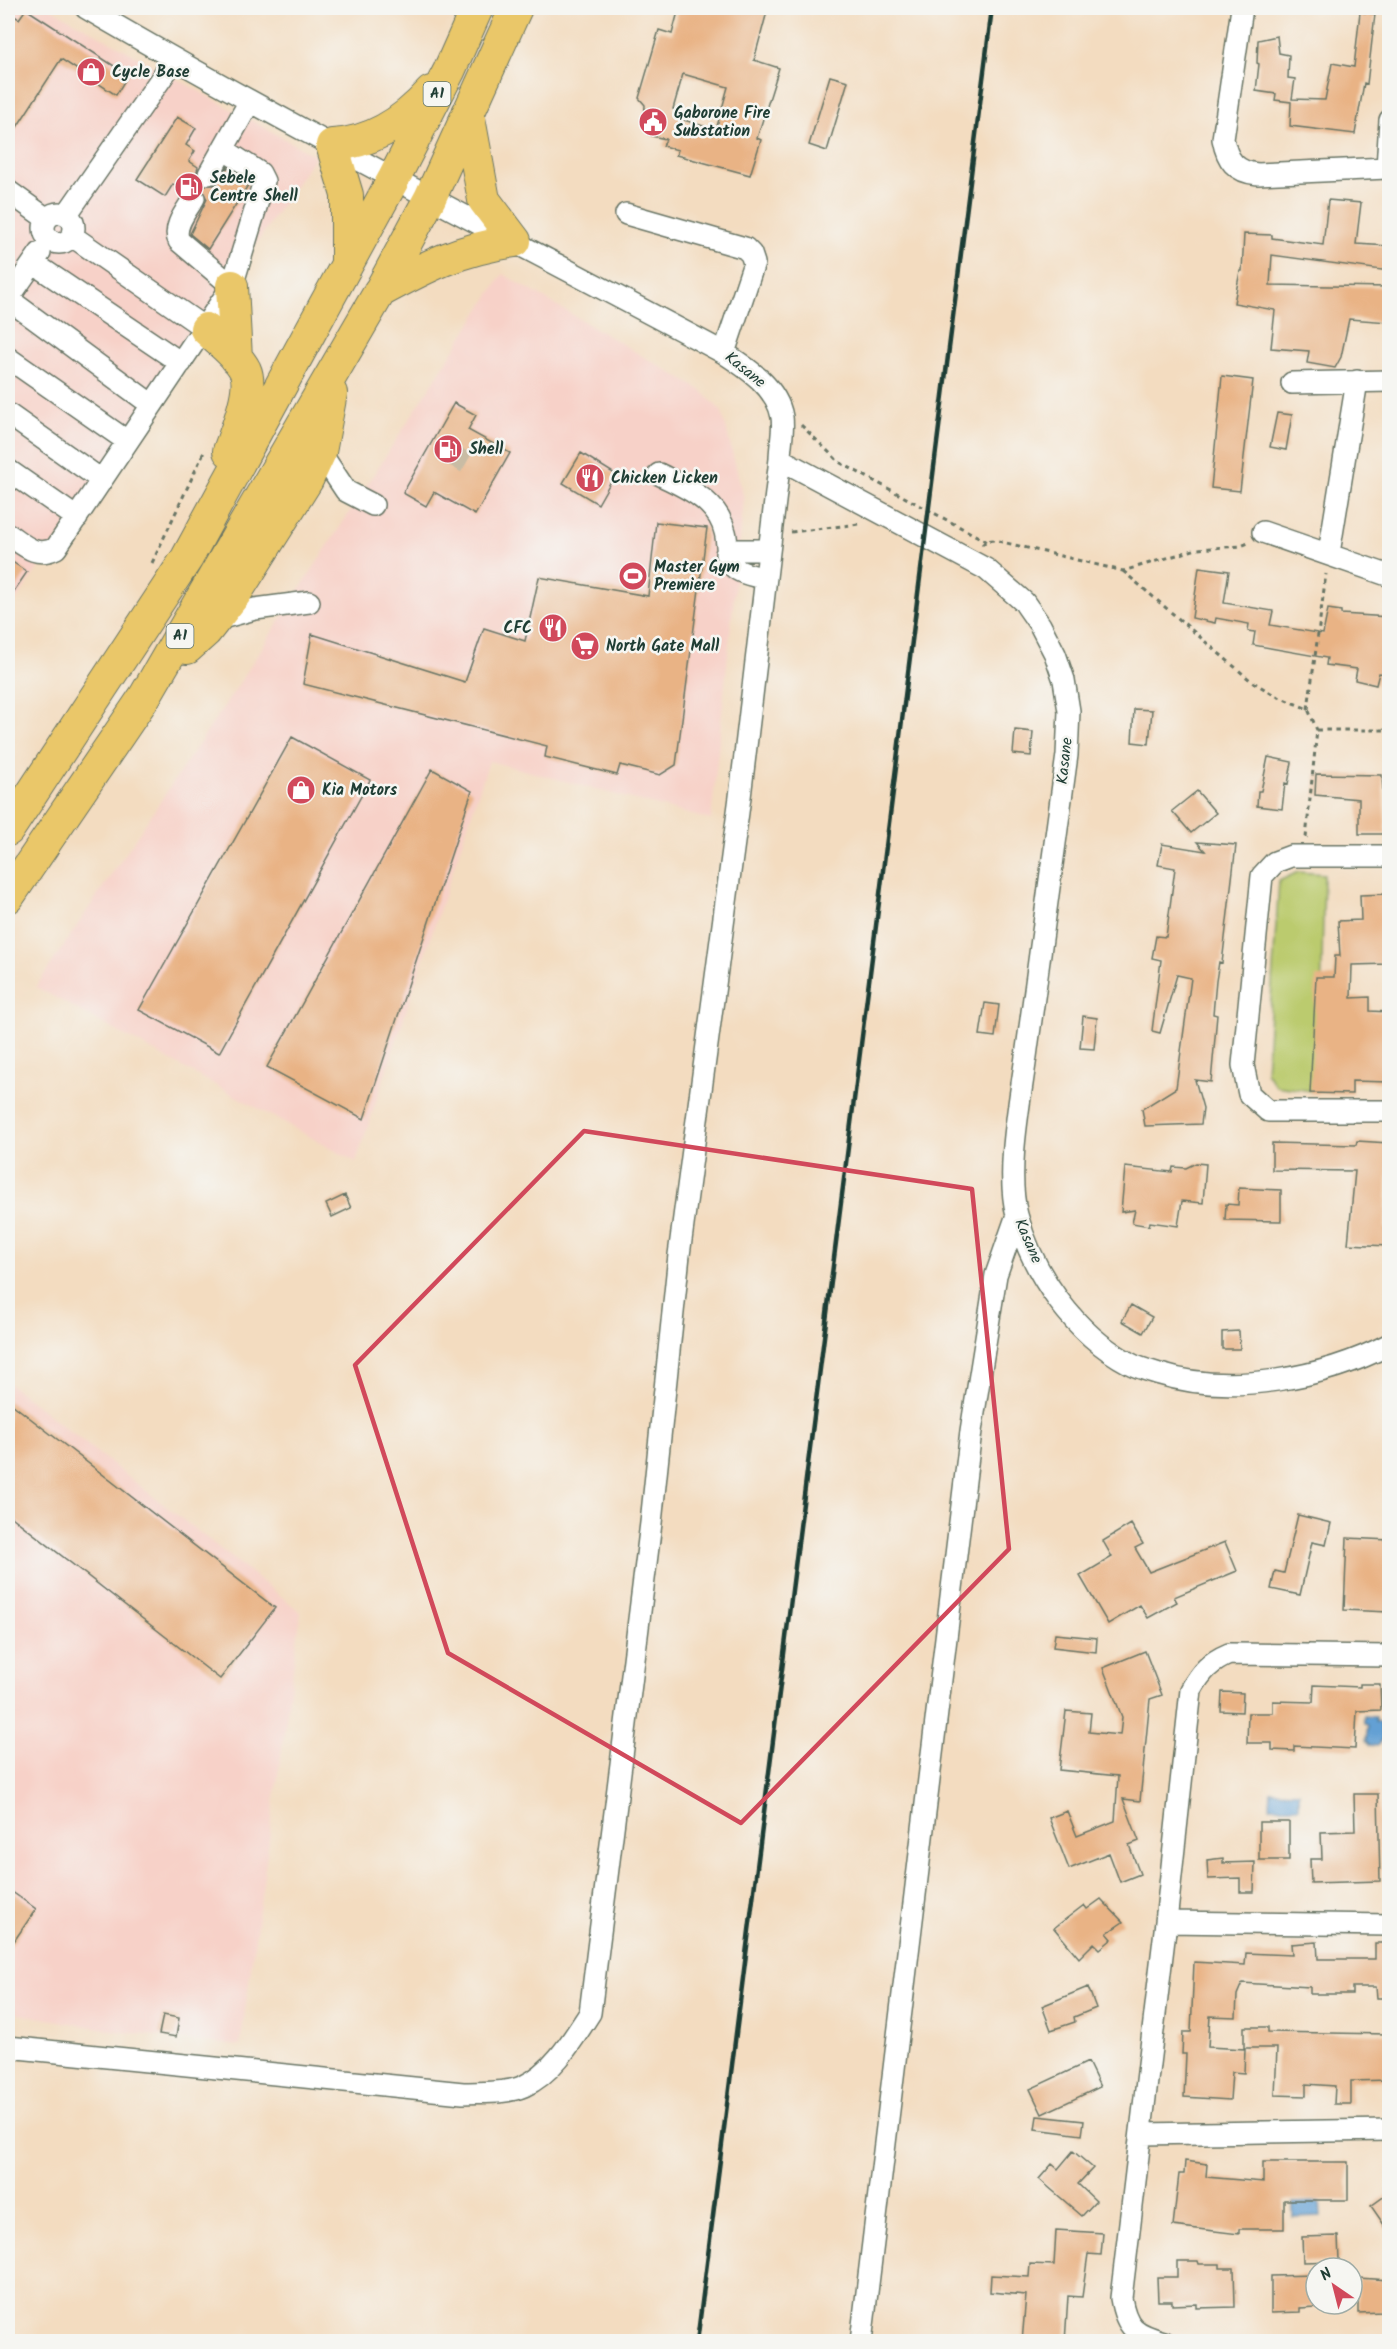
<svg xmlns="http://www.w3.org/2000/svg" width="1397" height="2349" viewBox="0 0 1397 2349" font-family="Kalam,sans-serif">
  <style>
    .built { fill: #f7d1c8 }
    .green { fill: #bbcb6e; stroke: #6d8451; stroke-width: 1.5 }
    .water { fill: #63a0d4; stroke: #416e84; stroke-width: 1.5 }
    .building { fill: #e9b385; fill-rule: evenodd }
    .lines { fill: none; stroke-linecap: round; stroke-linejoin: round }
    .minor-tunnel { stroke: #c9bca4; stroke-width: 21; stroke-dasharray: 21 10; stroke-linecap: butt }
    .minor-casing { stroke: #697565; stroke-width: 24 }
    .highway-casing { stroke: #697565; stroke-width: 34 }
    .path { stroke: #697565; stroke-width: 3; stroke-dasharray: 4.5 4.5; stroke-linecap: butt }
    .minor { stroke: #fff; stroke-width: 21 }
    .highway { stroke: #eac769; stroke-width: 32 }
    .rail { stroke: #1f3d34; stroke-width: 4.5 }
    .marked { fill: none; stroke: #d1495b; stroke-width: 4.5; stroke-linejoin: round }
    .labels { text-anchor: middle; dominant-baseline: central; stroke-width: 5; stroke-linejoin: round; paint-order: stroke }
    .shield { fill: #f6f6f2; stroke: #60746d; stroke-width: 1.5 }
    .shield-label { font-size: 15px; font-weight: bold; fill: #1f3d34 }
    .poi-label { font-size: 16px; font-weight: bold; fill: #1f3d34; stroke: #f6f6f2; text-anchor: start }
    .street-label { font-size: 16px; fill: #1f3d34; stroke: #f6f6f2 }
  </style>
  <rect width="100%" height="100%" fill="#f6f6f2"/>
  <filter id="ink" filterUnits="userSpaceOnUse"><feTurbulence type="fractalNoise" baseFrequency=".0167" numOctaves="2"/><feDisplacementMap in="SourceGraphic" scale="12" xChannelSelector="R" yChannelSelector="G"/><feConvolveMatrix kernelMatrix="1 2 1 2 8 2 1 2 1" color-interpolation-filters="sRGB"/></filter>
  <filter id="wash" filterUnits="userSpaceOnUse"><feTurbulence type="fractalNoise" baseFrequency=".008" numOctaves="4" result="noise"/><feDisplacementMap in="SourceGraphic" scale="24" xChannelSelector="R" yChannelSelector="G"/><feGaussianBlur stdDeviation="1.35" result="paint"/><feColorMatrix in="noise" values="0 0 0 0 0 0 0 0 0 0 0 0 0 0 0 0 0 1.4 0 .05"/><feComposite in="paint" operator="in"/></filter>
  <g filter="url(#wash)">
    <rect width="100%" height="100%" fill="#f3dcc0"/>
    <path class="built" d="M8 8H50L315 156 8 613Z
      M503 274 702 391 722 412 744 499 711 820 489 761 356 1162 36 987 231 696Z
      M8 1383 301 1612 240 2046 116 2031 8 2012Z"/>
    <path class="green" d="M1298 872 1324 874 1319 1092 1276 1086 1266 1072 1279 881Z"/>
    <path class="water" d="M1364 1716 1375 1717V1722H1380L1383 1738 1377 1746 1370 1745 1366 1740 1368 1725 1364 1724Z
      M1271 1791 1299 1792V1807H1270Z
      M1320 2202 1321 2216 1293 2217V2203Z"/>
    <g id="blocks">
      <path class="building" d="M679 8H768L754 60 779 68 757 138 761 140 750 175 676 155 678 150 663 146 666 139 652 136 644 122 645 105 639 98 659 30 672 34ZM683 74 728 87 716 130 684 120 686 113 673 109Z
        M26 9 128 75 116 95 61 59 8 141V12L19 19Z
        M1360 12 1375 14 1367 84 1364 83 1355 134 1290 126 1291 102 1275 100 1276 94 1256 91 1259 64 1257 63 1258 40 1277 36 1279 53 1289 55 1288 78 1295 79 1292 99 1325 100 1332 63 1354 67Z
        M830 76 848 81 827 151 809 145Z
        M177 117 196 128 186 145 195 151 189 161 198 167 196 175 202 185H216L227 167 250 182 208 249 190 234 207 199 201 188 194 185 183 191 173 184 165 197 137 179Z
        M1328 200 1361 203 1356 244 1389 246V271L1272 255 1270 285 1389 287V322L1349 319 1341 357 1335 368 1307 363 1309 351 1271 348 1275 310 1234 303 1240 271H1242L1244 234 1272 235V238L1323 245Z
        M1222 376 1253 380 1240 491 1211 488Z
        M454 403 476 415 468 430 510 453 475 515 434 492 426 506 403 493Z
        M1277 413 1292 415 1286 450 1270 447Z
        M581 453 615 474 598 504 563 483Z
        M656 522 707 528 676 765 660 775 620 765 617 775 545 757 547 746 303 684 312 634 465 682 484 628 525 641 539 577 648 596Z
        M8 559 27 572 8 600Z
        M1199 567 1229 571 1224 603 1273 611 1270 625 1323 634 1328 609 1341 611V614L1389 617 1386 674 1379 673 1376 685 1355 680 1357 669 1326 665 1327 658 1253 645 1255 632 1248 631 1249 624 1216 618 1215 623 1192 618Z
        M1134 709 1152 710 1149 744 1132 742Z
        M1015 730 1033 732 1031 756 1013 754Z
        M292 737 370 780 219 1053 139 1010Z
        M1268 757 1292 762 1288 784 1285 783 1282 809 1257 806 1258 791H1261Z
        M432 769 472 791 364 1119 267 1067Z
        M1316 774 1382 775 1386 834H1359V799L1315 795Z
        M1197 791 1216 813 1191 833 1172 811Z
        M1197 842 1236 845 1222 963 1219 962 1216 981 1213 1014 1217 1015 1211 1082 1195 1080 1203 1108 1201 1124 1145 1126 1142 1109 1176 1088 1191 978 1177 975 1160 1033 1152 1031 1161 960 1152 958 1156 936 1166 937 1175 868 1158 865 1162 844 1205 851Z
        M1389 894V964L1352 965 1351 998 1370 997V1011L1389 1012V1082L1352 1081V1094L1310 1093 1316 977H1334L1335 956H1340L1338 921 1361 920 1360 895Z
        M985 1003 999 1005 995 1037 980 1035Z
        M1083 1016 1097 1018 1094 1049 1080 1048Z
        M1357 1141 1389 1143 1385 1228H1389L1388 1246 1348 1244 1355 1171 1272 1170V1143L1356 1145Z
        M1196 1163 1206 1164 1203 1203 1182 1201 1178 1226 1150 1222 1149 1226 1132 1223 1135 1210 1121 1212 1125 1167 1172 1172 1173 1167 1186 1168Z
        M1239 1188 1281 1190V1221L1225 1220 1226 1204 1238 1205Z
        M345 1195 351 1208 332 1217 326 1204Z
        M1131 1305 1152 1317 1143 1333 1122 1321Z
        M1239 1331 1240 1349H1222V1332Z
        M8 1401 275 1608 220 1679 8 1514Z
        M1298 1515 1331 1523 1326 1545 1312 1542 1300 1595 1271 1589 1275 1571 1284 1573Z
        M1131 1524 1143 1544 1135 1548 1149 1572 1225 1542 1237 1571 1174 1597 1177 1602 1148 1618 1140 1605 1108 1624 1080 1576 1112 1557 1103 1541Z
        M1347 1538 1389 1540V1612L1344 1610Z
        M1055 1634 1097 1638 1096 1652 1053 1647Z
        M1145 1651 1162 1695 1150 1699 1140 1801 1123 1799 1139 1841 1129 1845 1140 1874 1120 1882 1109 1853 1069 1869 1049 1818 1067 1811 1077 1836 1115 1821 1118 1776 1059 1770 1066 1711 1091 1713 1089 1732 1120 1735 1122 1717 1103 1668Z
        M1360 1684H1380L1381 1710 1357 1711 1355 1749 1294 1746V1751L1272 1750V1743H1247L1248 1713H1273V1701L1313 1702 1314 1685 1360 1687Z
        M1222 1692 1243 1693 1242 1712 1221 1711Z
        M1354 1794H1378L1380 1881 1311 1883 1310 1859H1322L1321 1832 1355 1831Z
        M1259 1822H1289V1860H1259Z
        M1223 1858V1863L1255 1862 1254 1892H1240V1878L1208 1879 1207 1860Z
        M8 1889 36 1909 8 1950Z
        M1101 1899 1123 1922 1107 1933 1112 1939 1100 1949 1094 1943 1079 1958 1054 1928 1084 1905 1087 1909Z
        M1317 1942 1318 1959H1375V1943H1389V1998H1377L1376 1987H1352V1994H1310V1987L1242 1983 1237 1995 1236 2017 1210 2016 1208 2047 1245 2049 1244 2073 1232 2072 1230 2100 1184 2097 1186 2054H1182L1183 2032H1191L1194 1962 1245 1965 1246 1953 1292 1955 1291 1944Z
        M1088 1987 1096 2008 1074 2017 1075 2022 1051 2030 1042 2006Z
        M163 2015 179 2018 176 2037 159 2034Z
        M1244 2027H1268V2032L1389 2034V2080L1351 2081V2104H1334L1335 2086 1306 2084V2096L1275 2095 1277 2048H1244Z
        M1088 2062 1100 2087 1042 2114 1030 2089Z
        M1037 2116 1084 2121 1082 2135 1035 2129Z
        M1073 2151 1093 2168 1078 2184 1096 2201 1082 2216 1039 2179 1052 2164 1058 2169Z
        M1185 2161 1207 2164 1206 2177 1263 2182V2162H1348V2200H1284V2229H1239V2234L1173 2226 1179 2174H1184Z
        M1389 2193V2232L1371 2206Z
        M1056 2230 1103 2233 1101 2255 1088 2254 1082 2297 1068 2296 1065 2342H1022L1026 2295 990 2292 991 2275 1029 2277 1030 2264 1054 2265Z
        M1338 2236 1339 2261 1303 2262 1302 2237Z
        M1177 2261H1198L1199 2264H1220V2268H1234L1235 2307 1197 2308V2304L1172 2305V2301H1158L1157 2277H1177Z
        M1316 2275V2307L1300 2308V2312L1271 2313V2276Z
        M1358 2278 1389 2280V2308H1382V2312L1358 2313Z"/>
    </g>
  </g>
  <g filter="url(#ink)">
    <use href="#blocks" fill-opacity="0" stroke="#697565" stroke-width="1.5"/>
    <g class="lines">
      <path class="minor-tunnel" d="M452 467 467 441"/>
      <g class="minor-casing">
        <path id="minor" d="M86 8C294 130 511 239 724 353 747 368 777 387 782 417 784 430 780 446 780 459L986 569 1024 602 1040 625 1055 654 1064 680 1069 711 1067 755C1054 853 1041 951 1027 1049 1021 1097 1005 1170 1017 1215 1033 1275 1075 1334 1129 1363 1138 1368 1150 1371 1160 1374 1230 1396 1325 1378 1390 1344
          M1242 8 1223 139C1227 160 1235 172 1258 174L1387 168
          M1390 120 1387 168 1390 169
          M209 174 250 101
          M8 191 47 219
          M194 198C187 210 172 227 179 241L232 286
          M44 228a15 15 0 1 1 30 0a15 15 0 1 1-30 0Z
          M67 214 174 60
          M626 214 745 248 751 254 754 263 724 353
          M72 236 206 329
          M33 263 181 363
          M8 299 152 405
          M8 299 40 253
          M8 358 127 441
          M1292 383 1390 381
          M8 414 100 479
          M320 452 346 491 373 505
          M8 470 77 518
          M659 474C680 485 706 495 719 517 738 549 709 570 766 578
          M1263 532 1390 576
          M8 534C25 546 36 558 56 548L232 286 264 181 260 173 223 149
          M1329 553 1357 381
          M726 554 736 550H769
          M215 620 255 609 309 602
          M1390 856H1291L1275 862 1262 876 1243 1065 1249 1094 1268 1111H1390
          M1166 1922 1390 1925
          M8 2047 463 2093C483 2092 506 2094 524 2086 553 2073 573 2039 590 2013L651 1523 679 1255 740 797 780 459
          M1142 2134 1390 2130
          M861 2342 971 1431 996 1275 1017 1215
          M1164 2342C1135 2334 1126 2328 1121 2298L1166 1922 1191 1690C1201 1672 1210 1662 1229 1654L1390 1656"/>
      </g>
      <g class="highway-casing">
        <path id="highway" d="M468 113 484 200 515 241
          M347 262V195L332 145C372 143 404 122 431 92
          M232 286 236 358
          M379 292C427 266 459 249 515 241
          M206 329C218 341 237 354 245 370 254 390 236 431 229 451
          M187 648 206 631 235 594 307 480 320 452 331 393
          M8 830 187 558 393 180 449 71 477 8
          M8 897 145 696 379 293 430 198 516 8"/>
      </g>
      <path class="path" d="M801 425 839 462 986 541
        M791 532 859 524
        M982 545 986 541 994 540 1123 571 1197 549 1241 546 1248 543
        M152 563 204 452
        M1123 571 1250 680 1274 695 1308 709 1317 730
        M1308 709 1326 574
        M1306 838 1317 730H1390"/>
      <use href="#minor" class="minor"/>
      <use href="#highway" class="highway"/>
      <path class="rail" d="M697 2342 992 8"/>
    </g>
  </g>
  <path class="marked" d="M584 1131 972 1189 1009 1549 741 1823 448 1653 355 1365Z"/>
  <defs>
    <g id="shop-disc" transform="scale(1.5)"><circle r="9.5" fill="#d1495b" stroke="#f6f6f2"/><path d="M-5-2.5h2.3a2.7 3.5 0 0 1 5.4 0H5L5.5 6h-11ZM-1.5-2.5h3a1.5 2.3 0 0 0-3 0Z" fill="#fff"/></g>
    <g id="civic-disc" transform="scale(1.5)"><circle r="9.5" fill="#d1495b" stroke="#f6f6f2"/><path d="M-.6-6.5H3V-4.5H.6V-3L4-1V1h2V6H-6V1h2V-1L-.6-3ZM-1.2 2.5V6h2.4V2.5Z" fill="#fff"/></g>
    <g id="fuel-disc" transform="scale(1.5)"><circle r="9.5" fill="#d1495b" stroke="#f6f6f2"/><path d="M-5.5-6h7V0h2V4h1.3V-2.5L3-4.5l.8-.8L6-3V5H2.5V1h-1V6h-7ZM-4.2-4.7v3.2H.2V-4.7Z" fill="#fff"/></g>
    <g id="restaurant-disc" transform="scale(1.5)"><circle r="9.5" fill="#d1495b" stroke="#f6f6f2"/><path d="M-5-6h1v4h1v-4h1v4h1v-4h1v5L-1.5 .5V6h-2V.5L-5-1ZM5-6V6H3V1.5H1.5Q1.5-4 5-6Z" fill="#fff"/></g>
    <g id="stadium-disc" transform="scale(1.5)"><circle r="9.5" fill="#d1495b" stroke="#f6f6f2"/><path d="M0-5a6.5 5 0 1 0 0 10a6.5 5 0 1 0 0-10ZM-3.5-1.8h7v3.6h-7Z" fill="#fff"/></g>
    <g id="supermarket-disc" transform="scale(1.5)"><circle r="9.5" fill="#d1495b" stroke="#f6f6f2"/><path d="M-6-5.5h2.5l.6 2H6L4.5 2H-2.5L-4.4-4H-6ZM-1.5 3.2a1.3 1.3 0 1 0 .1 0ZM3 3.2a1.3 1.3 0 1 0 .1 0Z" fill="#fff"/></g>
  </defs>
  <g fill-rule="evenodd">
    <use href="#shop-disc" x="91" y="72"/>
    <use href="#civic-disc" x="653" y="122"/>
    <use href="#fuel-disc" x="189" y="187"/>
    <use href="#fuel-disc" x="448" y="449"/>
    <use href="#restaurant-disc" x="590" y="478"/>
    <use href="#stadium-disc" x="633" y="576"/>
    <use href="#restaurant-disc" x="553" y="628"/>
    <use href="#supermarket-disc" x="585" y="646"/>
    <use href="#shop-disc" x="301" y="790"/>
  </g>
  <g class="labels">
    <g class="shield">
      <rect x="423.5" y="82" width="27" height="24" rx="4.5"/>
      <rect x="166.5" y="624" width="27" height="24" rx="4.5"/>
    </g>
    <g class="shield-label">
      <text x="437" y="94">A1</text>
      <text x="180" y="636">A1</text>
    </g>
    <g class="poi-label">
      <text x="112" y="72">Cycle Base</text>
      <text x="674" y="113">Gaborone Fire<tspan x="674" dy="18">Substation</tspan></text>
      <text x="210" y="178">Sebele<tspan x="210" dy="18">Centre Shell</tspan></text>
      <text x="469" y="449">Shell</text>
      <text x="611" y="478">Chicken Licken</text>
      <text x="654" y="567">Master Gym<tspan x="654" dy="18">Premiere</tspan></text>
      <text x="532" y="628" text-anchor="end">CFC</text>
      <text x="606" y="646">North Gate Mall</text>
      <text x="322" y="790">Kia Motors</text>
    </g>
    <g class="street-label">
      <text transform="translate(745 370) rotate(39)">Kasane</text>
      <text transform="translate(1065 761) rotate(-84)">Kasane</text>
      <text transform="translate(1028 1241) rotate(67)">Kasane</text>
    </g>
  </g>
  <rect width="1397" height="2349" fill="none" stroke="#f6f6f2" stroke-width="30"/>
  <g transform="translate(1334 2286) rotate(325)"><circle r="28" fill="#f6f6f2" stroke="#a0aca6" stroke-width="1.5"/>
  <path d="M0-4.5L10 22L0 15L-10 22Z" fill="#d1495b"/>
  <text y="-9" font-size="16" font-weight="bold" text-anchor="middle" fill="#1f3d34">N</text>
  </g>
</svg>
